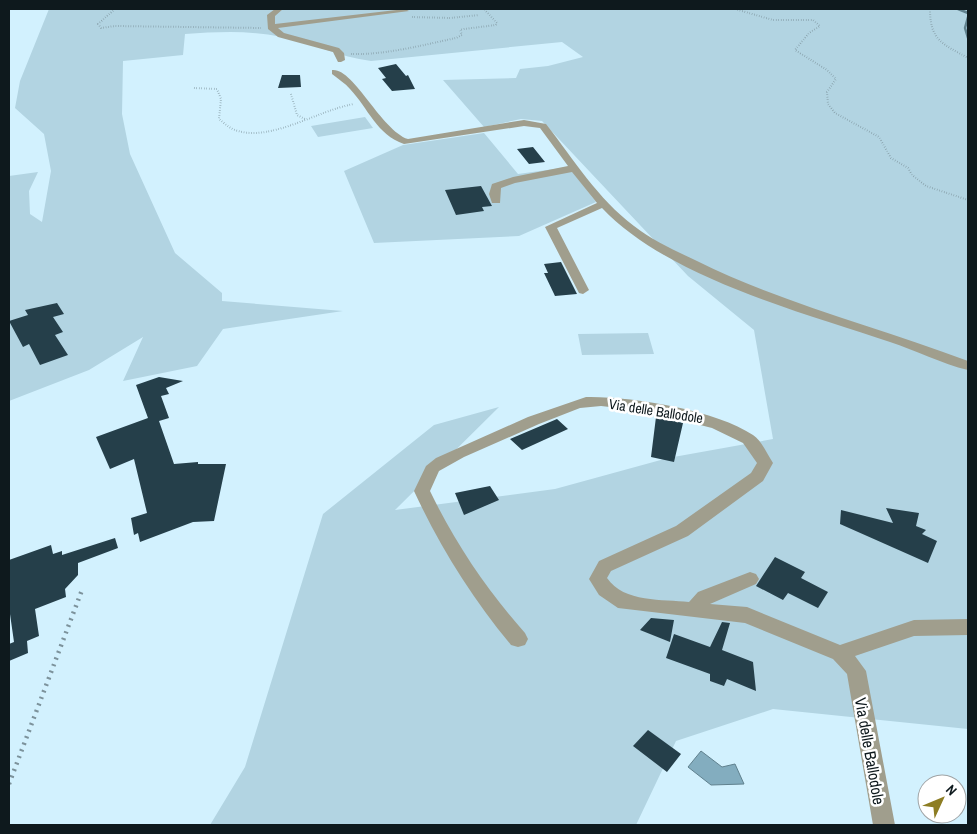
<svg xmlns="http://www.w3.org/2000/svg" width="977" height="834" viewBox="0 0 977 834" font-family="'Archivo Narrow',sans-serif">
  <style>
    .green { fill: #b2d4e2 }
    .water { fill: #83adbf; stroke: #60818e }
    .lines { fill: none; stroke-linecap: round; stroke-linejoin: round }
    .stream { stroke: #60818e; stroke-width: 2.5 }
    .building { fill: #253f4a }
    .path-far1 { stroke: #7c929b; stroke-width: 2; stroke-dasharray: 0.5 2; stroke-linecap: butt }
    .path { stroke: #7c929b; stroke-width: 4.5; stroke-dasharray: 2 5; stroke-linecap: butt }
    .minor { fill: #a09e8d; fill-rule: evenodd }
    .labels { text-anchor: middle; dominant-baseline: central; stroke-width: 5; stroke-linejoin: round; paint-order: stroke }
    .street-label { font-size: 14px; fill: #0e191d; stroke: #fff }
    .near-street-label { font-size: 16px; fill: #0e191d; stroke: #fff }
  </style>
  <rect width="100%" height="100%" fill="#d2f1fe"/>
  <path class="green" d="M49 9H968V729L773 709 676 741 636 825H210L245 767 323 514 434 425 499 407 395 510 555 489 668 458 773 439 754 330 688 276 542 121 521 119 484 127 443 80 516 78 520 69 548 66 583 57 562 42 371 61C339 57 313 43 282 37 249 30 217 32 185 34L183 55 123 61 122 114 130 154 175 253 222 293V301L343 311 223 329 197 366 123 381 143 337 89 370 9 401V176L38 172 29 191 30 214 42 222 51 171 44 134 15 108 20 81Z
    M365 117 373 128 318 137 311 126Z
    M484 133 518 174 569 167 596 202 519 236 374 243 344 171 403 145Z
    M648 333 654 354 582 355 578 334Z"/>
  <path class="water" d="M701 751 722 767 735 764 744 784 711 785 688 767Z"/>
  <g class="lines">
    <path class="stream" d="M958 9 968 13
      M968 17 965 28 968 38"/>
  </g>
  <path class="building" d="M396 64 406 76 408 75 415 89 392 91 382 79 386 78 378 68Z
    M282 75H300L301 87 278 88Z
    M533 147 545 162 529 164 517 149Z
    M481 186 492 206 482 207 484 211 456 215 445 190Z
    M561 262 577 294 555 296 544 273H548L544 264Z
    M57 303 64 314 53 317 63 332 55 335 68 355 40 365 29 344 23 347 9 321 28 315 25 310Z
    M159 377 183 381 166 388 169 394 161 396 169 418 159 421 174 464 198 462V464H226L214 521 193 522 140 542 138 533 134 535 131 518 147 513 134 459 110 469 96 437 148 418 136 385Z
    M656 417 683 423 674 462 651 457Z
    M557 419 568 429 522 450 510 439Z
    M490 486 499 500 464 515 455 493Z
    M886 508 919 513 916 526 926 530 922 534 937 541 928 563 840 524 841 510 893 523Z
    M115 538 118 548 78 563V575L65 589 66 597 35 609 39 636 27 641 28 653 9 661V644L14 642 9 607V560L51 545 53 554 62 551V555Z
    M775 557 805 572 801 578 828 592 818 608 788 593 783 600 756 586Z
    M651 618 674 620 670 642 640 630Z
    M722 622 730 623 722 650 753 662 756 691 727 679 724 686 710 681V674L666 658 674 634 710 647Z
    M648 730 681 754 667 772 633 746Z"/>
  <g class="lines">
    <path class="path-far1" d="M115 9 98 24 101 28 115 26 261 28
      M735 9 773 20H813L820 26 809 33 795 50 827 70 836 79 827 92 828 104 835 113 879 137 891 158 908 168 912 175 926 186 968 200
      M930 9C930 41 943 44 968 58
      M412 17 450 18 479 15
      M351 54C386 55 423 45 456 38L462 35 460 30 464 29 496 25 497 23 484 9
      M194 88 217 89 221 99 219 119C224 123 229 128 235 130 270 143 318 110 354 104
      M291 94 297 115 305 119"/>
    <path class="path" d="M9 784 82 590"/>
    <path class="minor" d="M275 9H283L275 16V24L405 9 409 11 278 28 284 33 339 48 344 53 345 60 341 62H338L333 52 278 37 268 29 267 15Z
      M332 70C353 67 381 130 408 139L524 120 546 124C574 160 598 199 634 226 653 241 676 251 697 261 784 304 878 327 968 361V370C942 364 915 350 890 342 801 312 667 277 602 208L557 228 589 290 583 294 579 293 545 227 597 203 572 172 515 183 501 188 500 203H492L489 194 492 184 513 177 568 166 540 128 524 126 404 144C377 135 368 108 350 89 345 83 338 79 332 74Z
      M586 397C631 396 716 410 753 435 762 441 767 454 773 463L763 481 688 536 611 571 607 578C624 603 663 599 689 602L698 592 750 572 756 574 759 579 756 584 710 604 747 607 840 645 914 620 968 619V635L914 636 855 656 866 671 895 825H873L847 674 833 659 745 623 618 608 599 595 589 579 599 561 676 526 751 473 757 463 743 443 712 428 645 411 601 406 580 408 539 424 464 457 439 471 430 491C455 543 487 590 525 633L528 639 525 645 518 647 511 645C472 598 440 547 414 491L426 466 436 458 528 417Z"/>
  </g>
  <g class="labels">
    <g class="street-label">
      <text transform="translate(656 411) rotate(9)">Via delle Ballodole</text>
    </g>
    <g class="near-street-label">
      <text transform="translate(870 751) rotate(80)">Via delle Ballodole</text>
    </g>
  </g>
  <rect width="977" height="834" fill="none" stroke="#0e191d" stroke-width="20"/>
  <g transform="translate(942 799) rotate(46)"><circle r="24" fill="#ffffff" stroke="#9fa3a5"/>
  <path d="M0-4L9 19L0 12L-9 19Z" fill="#8d7d23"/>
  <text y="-8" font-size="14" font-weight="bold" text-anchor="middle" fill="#0e191d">N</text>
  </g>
</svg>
